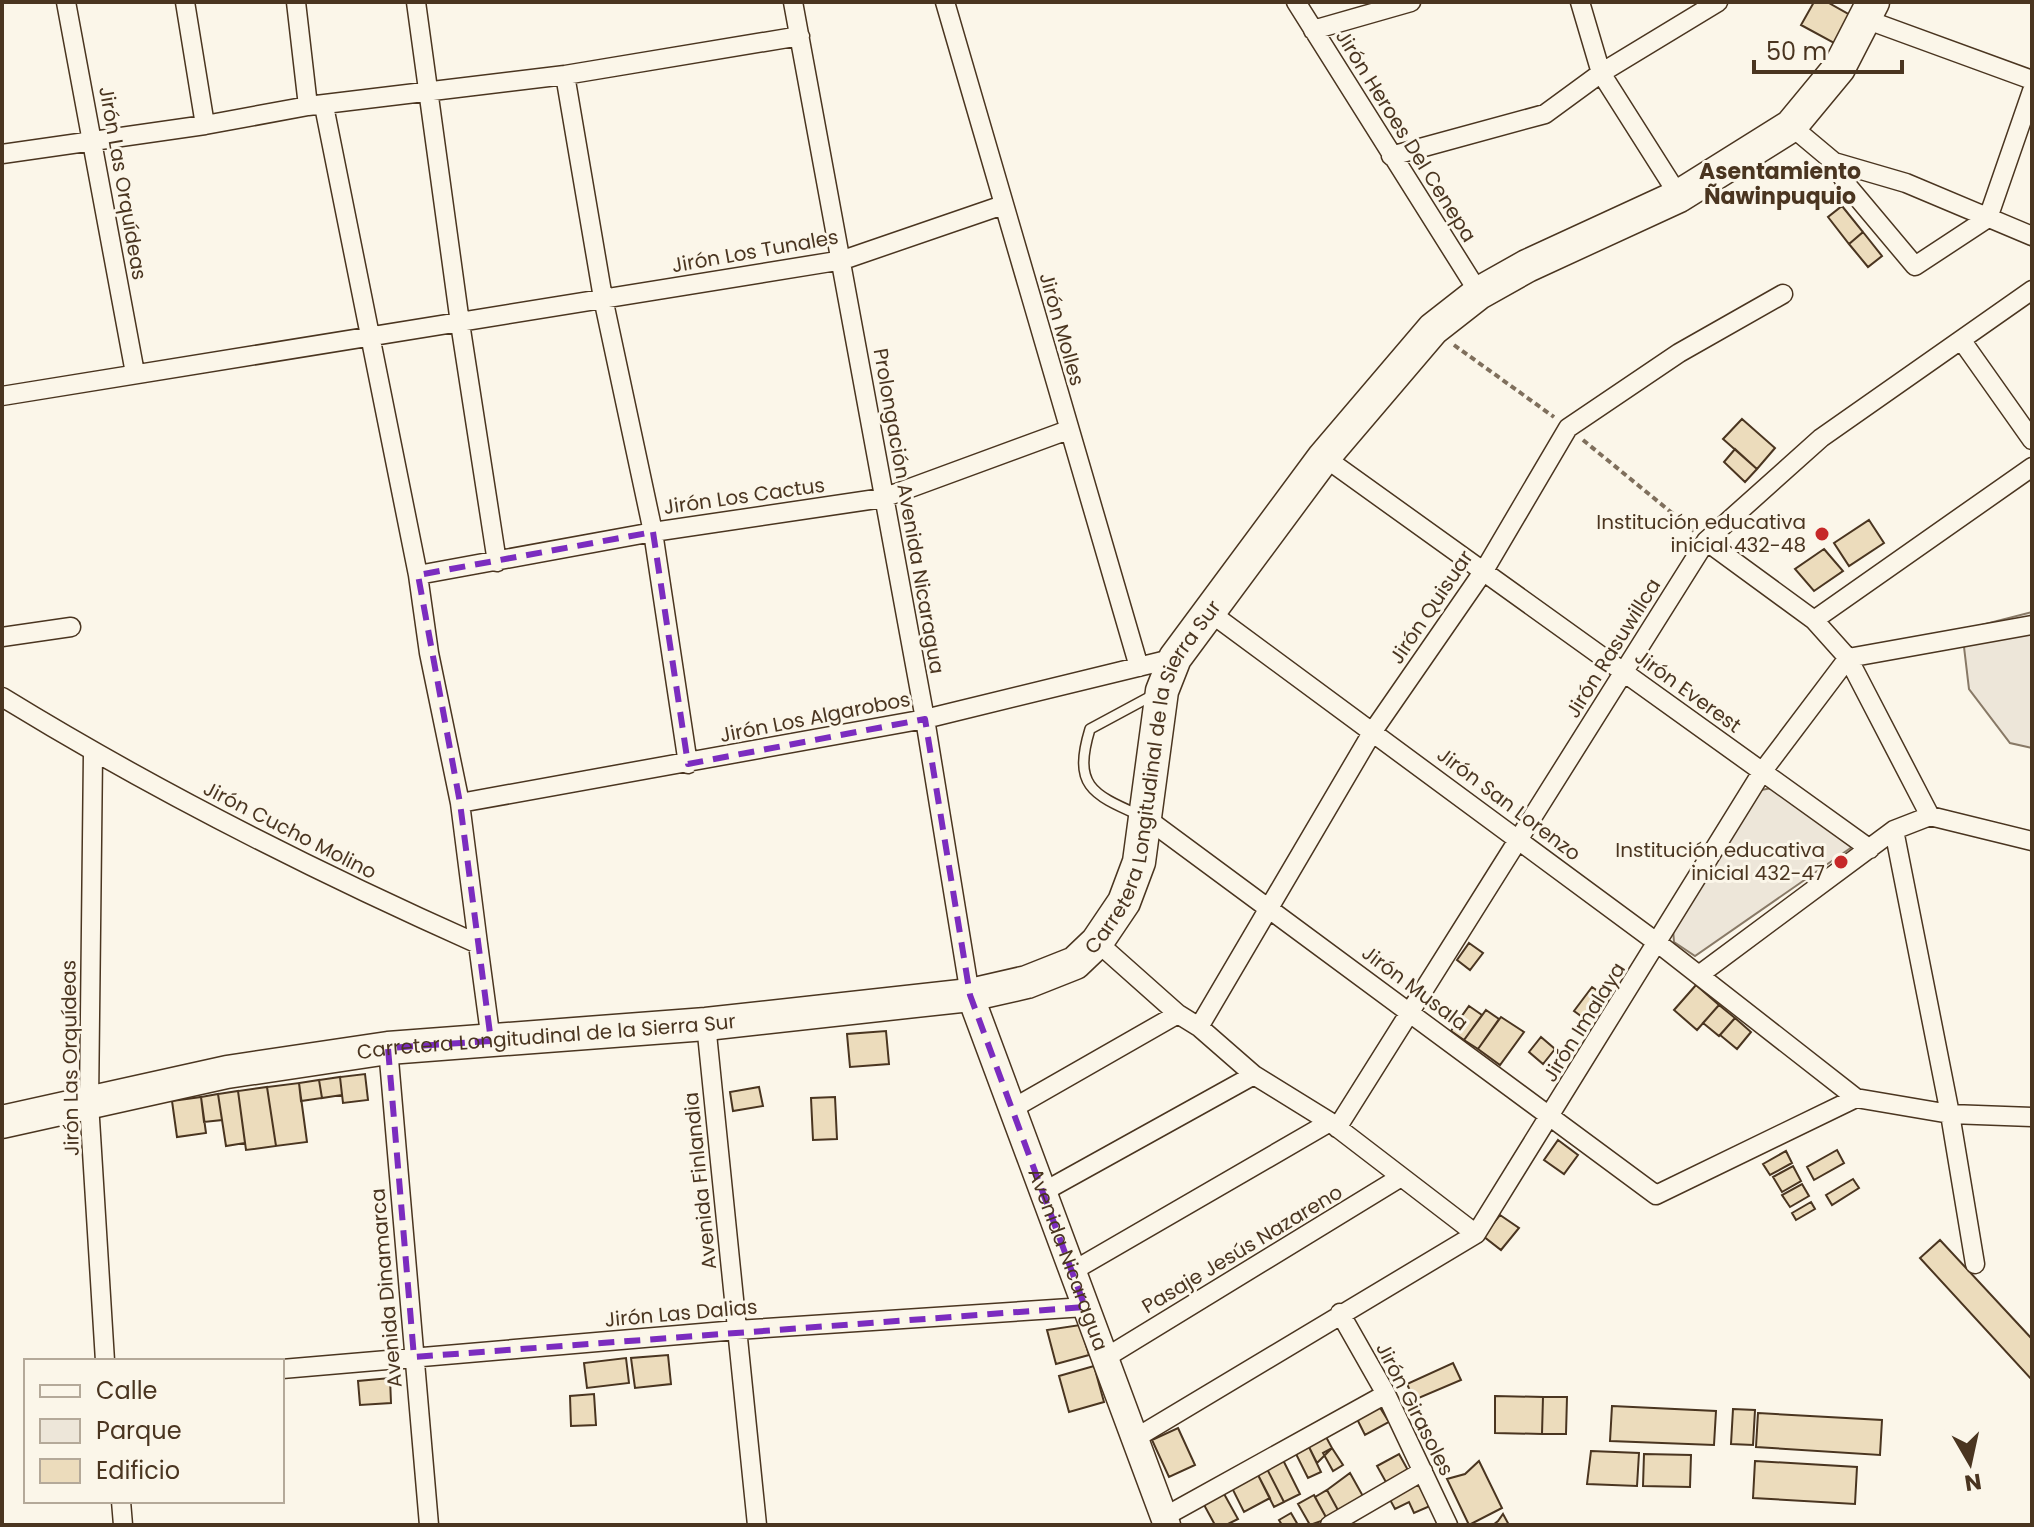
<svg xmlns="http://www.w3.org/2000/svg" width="2034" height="1527" viewBox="0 0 2034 1527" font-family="Poppins,sans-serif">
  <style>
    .green { fill: #ede6d9; stroke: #887966; stroke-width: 2 }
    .building { fill: #ecdcbc; stroke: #4a3520; stroke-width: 2 }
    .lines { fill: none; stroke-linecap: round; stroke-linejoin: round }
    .lane-casing { stroke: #4a3520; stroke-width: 12 }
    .street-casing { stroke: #4a3520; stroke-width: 21 }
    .secondary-casing { stroke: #4a3520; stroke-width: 29 }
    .highway-casing { stroke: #4a3520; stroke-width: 35 }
    .path { stroke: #7f6f5c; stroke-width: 4; stroke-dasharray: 6 4; stroke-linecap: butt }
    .lane { stroke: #fbf6e9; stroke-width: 9 }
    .street { stroke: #fbf6e9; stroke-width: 18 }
    .secondary { stroke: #fbf6e9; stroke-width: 26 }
    .highway { stroke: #fbf6e9; stroke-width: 32 }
    .marked { fill: none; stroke: #7b2cbf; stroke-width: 6; stroke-dasharray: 16 10; stroke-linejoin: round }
    .poi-dot { fill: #c62828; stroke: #fbf6e9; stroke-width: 3 }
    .labels { text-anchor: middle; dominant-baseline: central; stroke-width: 6; stroke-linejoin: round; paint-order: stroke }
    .street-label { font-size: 20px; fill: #4a3520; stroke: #fbf6e9 }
    .poi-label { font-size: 20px; fill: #4a3520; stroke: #fbf6e9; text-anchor: end }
    .neighbourhood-label { font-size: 22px; font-weight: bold; fill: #4a3520; stroke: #fbf6e9 }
  </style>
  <rect width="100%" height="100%" fill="#fbf6e9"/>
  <path class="green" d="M2032 612V748L2010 743 1969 689 1962 630Z
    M1772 788 1852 847 1695 956 1674 942 1673 929 1761 790Z"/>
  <path class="building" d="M1814 2H1827L1850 15 1834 43 1801 25Z
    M1842 206 1863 232 1849 244 1828 217Z
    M1863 232 1882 256 1868 267 1849 244Z
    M1742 419 1775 448 1757 469 1723 439Z
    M1735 449 1757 469 1745 482 1724 462Z
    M1869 520 1884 543 1849 566 1834 543Z
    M1824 549 1843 571 1814 591 1795 569Z
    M1469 943 1483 953 1470 970 1457 960Z
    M1696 985 1719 1005 1697 1030 1674 1010Z
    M1592 987 1615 1003 1596 1027 1574 1011Z
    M1719 1005 1735 1018 1719 1036 1703 1023Z
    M1469 1006 1482 1015 1464 1040 1451 1031Z
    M1486 1010 1499 1019 1478 1049 1464 1040Z
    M1501 1017 1524 1032 1500 1065 1478 1049Z
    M1735 1018 1751 1032 1737 1049 1720 1035Z
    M886 1031 889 1064 850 1067 847 1034Z
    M1541 1037 1555 1049 1543 1064 1529 1052Z
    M365 1074 368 1100 343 1103 340 1077Z
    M340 1077 342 1095 322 1098 319 1080Z
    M319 1080 322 1098 301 1101 299 1083Z
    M299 1083 307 1142 276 1146 267 1087Z
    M267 1087 276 1146 246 1150 238 1091Z
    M759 1087 763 1106 733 1111 730 1092Z
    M238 1091 245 1143 226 1146 218 1094Z
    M218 1094 222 1120 204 1122 201 1097Z
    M201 1097 206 1133 177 1137 172 1101Z
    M835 1097 837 1139 813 1140 811 1098Z
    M1558 1140 1578 1155 1564 1174 1544 1160Z
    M1837 1150 1844 1163 1814 1180 1807 1167Z
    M1786 1151 1792 1163 1770 1175 1763 1164Z
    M1793 1166 1801 1181 1782 1192 1773 1177Z
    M1853 1179 1859 1188 1832 1205 1826 1195Z
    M1802 1184 1809 1196 1790 1207 1782 1195Z
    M1811 1202 1815 1209 1796 1220 1792 1213Z
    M1500 1215 1519 1228 1501 1250 1483 1236Z
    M1940 1240 2032 1339V1380L1920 1258Z
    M1080 1325 1089 1355 1056 1364 1047 1330Z
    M668 1355 671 1384 635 1388 631 1358Z
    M626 1358 629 1383 587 1388 584 1363Z
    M1453 1363 1461 1380 1414 1400 1407 1384Z
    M1094 1366 1104 1402 1069 1412 1059 1376Z
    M390 1378 391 1403 360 1405 358 1381Z
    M594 1394 596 1425 571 1426 570 1396Z
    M1495 1396 1543 1397 1542 1434 1495 1433Z
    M1543 1397H1567L1566 1434H1542Z
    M1379 1406 1389 1422 1365 1435 1355 1415Z
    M1612 1406 1716 1411 1714 1445 1610 1441Z
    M1733 1409 1755 1410 1753 1445 1731 1444Z
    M1758 1413 1882 1420 1880 1455 1756 1447Z
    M1178 1428 1195 1465 1169 1477 1152 1440Z
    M1325 1435 1332 1448 1317 1463 1308 1445Z
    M1308 1445 1321 1472 1308 1478 1295 1452Z
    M1332 1448 1343 1465 1333 1471 1323 1453Z
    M1591 1451 1639 1453 1637 1486 1587 1484Z
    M1399 1454 1409 1472 1387 1484 1377 1466Z
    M1644 1454 1691 1455 1690 1487 1643 1486Z
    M1282 1458 1300 1494 1284 1502 1266 1467Z
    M1479 1461 1502 1508 1469 1525 1447 1479 1465 1474Z
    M1755 1461 1857 1467 1855 1504 1753 1498Z
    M1266 1467 1284 1502 1274 1507 1256 1471Z
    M1256 1471 1270 1498 1244 1512 1231 1486Z
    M1350 1473 1364 1498 1339 1512 1327 1490Z
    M1417 1482 1430 1506 1414 1513 1409 1502 1395 1509 1388 1496Z
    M1327 1490 1339 1512 1327 1519 1315 1497Z
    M1223 1492 1238 1519 1226 1525H1215L1203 1503Z
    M1314 1495 1327 1519 1310 1525 1298 1504Z
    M1291 1513 1298 1525H1282L1279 1520Z
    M1503 1514 1509 1525H1493L1498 1521Z"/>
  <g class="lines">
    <g class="lane-casing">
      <path id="lane" d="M1139 815C1091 794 1073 785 1090 729L1155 694"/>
    </g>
    <g class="street-casing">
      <path id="street" d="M66 2 135 373
        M185 2 205 125
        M296 2 308 106
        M416 2 460 323 497 562
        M793 2 925 719 970 995
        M945 2 1139 667
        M1296 2 1479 293
        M1580 2 1601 73 1679 196
        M1865 19 2032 80
        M1313 30 1411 2
        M565 75 603 298 653 532 688 764
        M324 106 418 575 429 653 460 803 478 944
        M1791 126 1834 162 1847 185 1915 266 1988 218 2032 91
        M2 154 205 125 308 106 565 75 800 36
        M1391 156 1545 114 1601 73 1718 2
        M1834 162 1906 183 2032 236
        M1962 341 2032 440
        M2 396 843 260 1003 205
        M1324 457 1870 849
        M1706 541 1814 620 1848 658 1930 816
        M418 575 653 532 883 498 1068 430
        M1208 611 1659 944 1856 1098
        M1814 620 2032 467
        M2 637 71 627
        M2 697C155 791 314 871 478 944L491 1041
        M93 754 89 1103 105 1361
        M460 803 925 719 1175 658
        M1146 818 1656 1195 1856 1098 1950 1114 2032 1117
        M1894 830 1950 1114 1975 1264
        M1097 942 1178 1014 1199 1027 1254 1075 1330 1122 1476 1234
        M1699 975 1894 830 1930 816 2032 841
        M706 1024 757 1525
        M1199 1027 1373 731 1485 569 1568 428 1679 353 1783 294
        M388 1048 429 1525
        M1012 1109 1178 1014
        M1337 1128 1706 541 1821 438 2032 290
        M1043 1192 1254 1075
        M1071 1272 1330 1122
        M1340 1313 1386 1394 1448 1525
        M1105 1358 1401 1177
        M282 1369 737 1330 1085 1307
        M1134 1439 1476 1234 1762 772 1848 658 2032 625
        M121 1501 123 1525
        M1164 1517 1386 1394
        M1330 1525 1423 1471"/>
    </g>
    <g class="secondary-casing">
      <g id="secondary">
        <path id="s1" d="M970 995 1167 1525"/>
      </g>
    </g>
    <g class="highway-casing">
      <g id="highway">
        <path id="s2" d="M2 1122 227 1072 388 1048 706 1024 970 995 1027 982 1075 963 1097 942 1124 902 1139 862 1162 691 1175 658 1324 457 1433 329 1479 293 1527 266 1679 196 1791 126 1839 68 1873 2"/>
      </g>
    </g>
    <path class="path" d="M1454 345 1554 417
      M1583 440 1694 531"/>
    <use href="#lane" class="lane"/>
    <use href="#street" class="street"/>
    <use href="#secondary" class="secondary"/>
    <use href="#highway" class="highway"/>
  </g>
  <path class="marked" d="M653 532 688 764 925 719 970 995 1085 1307 414 1357 388 1048 491 1041 460 803 418 575Z"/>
  <g class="poi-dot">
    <circle cx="1822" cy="534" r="8"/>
    <circle cx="1841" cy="862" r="8"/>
  </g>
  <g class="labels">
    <g class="street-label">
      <text transform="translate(1406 136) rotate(58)">Jirón Heroes Del Cenepa</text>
      <text transform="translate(123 183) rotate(80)">Jirón Las Orquídeas</text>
      <text transform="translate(755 251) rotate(-10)">Jirón Los Tunales</text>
      <text transform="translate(1062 329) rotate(74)">Jirón Molles</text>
      <text transform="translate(744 496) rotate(-8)">Jirón Los Cactus</text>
      <text transform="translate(909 511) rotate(80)">Prolongación Avenida Nicaragua</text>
      <text transform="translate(1431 607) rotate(-56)">Jirón Quisuar</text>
      <text transform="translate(1613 648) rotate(-58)">Jirón Rasuwillca</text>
      <text transform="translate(1688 691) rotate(36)">Jirón Everest</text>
      <text transform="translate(815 717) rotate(-11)">Jirón Los Algarobos</text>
      <text stroke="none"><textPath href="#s2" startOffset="1296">Carretera Longitudinal de la Sierra Sur</textPath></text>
      <text transform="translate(1509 804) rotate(37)">Jirón San Lorenzo</text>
      <text transform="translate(290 830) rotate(27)">Jirón Cucho Molino</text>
      <text transform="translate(1415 988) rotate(37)">Jirón Musala</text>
      <text transform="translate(1584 1022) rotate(-58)">Jirón Imalaya</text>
      <text stroke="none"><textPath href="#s2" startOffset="552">Carretera Longitudinal de la Sierra Sur</textPath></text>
      <text transform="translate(70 1058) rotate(-91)">Jirón Las Orquídeas</text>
      <text transform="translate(700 1181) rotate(-96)">Avenida Finlandia</text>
      <text transform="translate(1242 1249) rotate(-31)">Pasaje Jesús Nazareno</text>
      <text stroke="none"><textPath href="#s1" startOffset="282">Avenida Nicaragua</textPath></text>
      <text transform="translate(386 1288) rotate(-95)">Avenida Dinamarca</text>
      <text transform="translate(681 1313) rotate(-5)">Jirón Las Dalias</text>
      <text transform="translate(1415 1409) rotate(63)">Jirón Girasoles</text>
    </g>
    <g class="poi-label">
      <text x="1806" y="522">Institución educativa<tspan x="1806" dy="23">inicial 432-48</tspan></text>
      <text x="1825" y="850">Institución educativa<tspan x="1825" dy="23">inicial 432-47</tspan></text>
    </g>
    <g class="neighbourhood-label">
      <text x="1780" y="171">Asentamiento<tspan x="1780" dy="25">Ñawinpuquio</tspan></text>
    </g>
  </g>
  <rect width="2034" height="1527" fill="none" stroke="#4a3520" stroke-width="8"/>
  <rect x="24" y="1359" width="260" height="144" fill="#fbf6e9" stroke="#b4a999" stroke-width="2"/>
  <rect x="40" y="1385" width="40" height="12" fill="#fbf6e9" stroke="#b4a999" stroke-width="2"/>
  <text x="96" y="1399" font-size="24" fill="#4a3520">Calle</text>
  <rect x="40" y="1419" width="40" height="24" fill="#ede6d9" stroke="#b4a999" stroke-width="2"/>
  <text x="96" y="1439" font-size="24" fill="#4a3520">Parque</text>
  <rect x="40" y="1459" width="40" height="24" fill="#ecdcbc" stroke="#b4a999" stroke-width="2"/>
  <text x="96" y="1479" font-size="24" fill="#4a3520">Edificio</text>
  <g transform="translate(1970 1463) rotate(171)" stroke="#fbf6e9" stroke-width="6" paint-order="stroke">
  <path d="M0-6L14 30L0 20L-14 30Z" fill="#4a3520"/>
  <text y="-12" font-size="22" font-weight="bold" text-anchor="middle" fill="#4a3520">N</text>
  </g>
  <path d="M1754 60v12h148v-12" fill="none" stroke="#4a3520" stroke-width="4"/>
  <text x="1766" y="60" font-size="24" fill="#4a3520" stroke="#fbf6e9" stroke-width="6" paint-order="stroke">50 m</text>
</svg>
